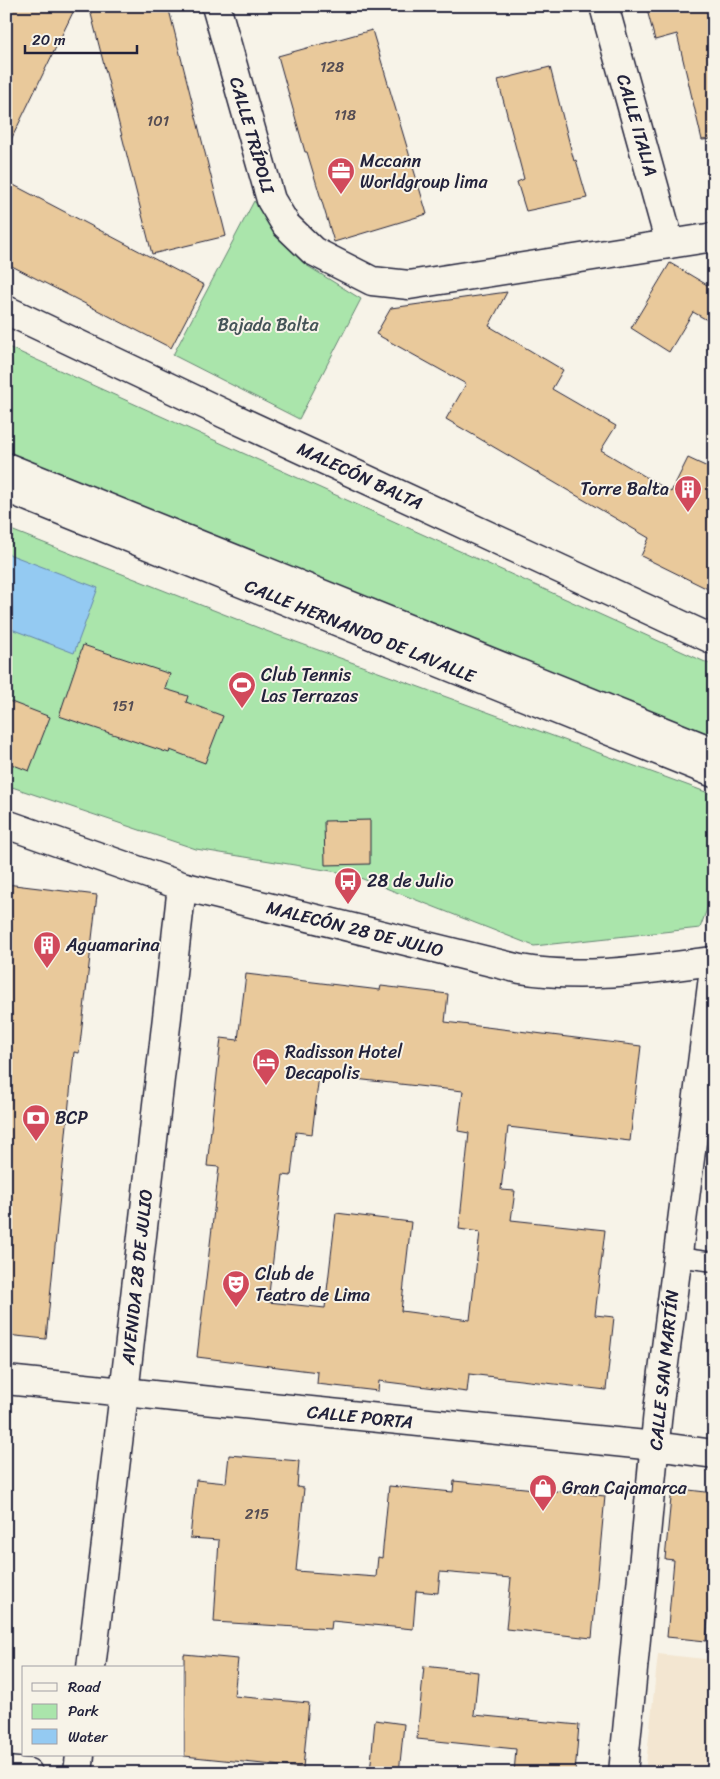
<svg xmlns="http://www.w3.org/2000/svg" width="720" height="1779" viewBox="0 0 720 1779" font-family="Sriracha,sans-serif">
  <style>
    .built { fill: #f3e6d1 }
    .green { fill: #aae5ab; stroke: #668473 }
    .water { fill: #94caf2; stroke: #6687a9 }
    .building { fill: #e9c99b; stroke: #22223b; fill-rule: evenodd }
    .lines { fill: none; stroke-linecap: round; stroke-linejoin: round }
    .lane-casing { stroke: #22223b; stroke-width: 21 }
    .street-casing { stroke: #22223b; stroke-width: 31 }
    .secondary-casing { stroke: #22223b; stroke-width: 31 }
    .lane { stroke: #f7f3e8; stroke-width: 18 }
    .street { stroke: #f7f3e8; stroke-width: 28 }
    .secondary { stroke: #f7f3e8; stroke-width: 28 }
    .labels { text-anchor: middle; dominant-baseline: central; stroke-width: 4; stroke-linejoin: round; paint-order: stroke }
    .number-label { font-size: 15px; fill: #544c53 }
    .street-label { font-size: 18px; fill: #22223b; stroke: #f7f3e8 }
    .poi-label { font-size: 18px; fill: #22223b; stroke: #f7f3e8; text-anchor: start }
    .park-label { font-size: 18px; fill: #445357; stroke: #f7f3e8 }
  </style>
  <rect width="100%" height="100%" fill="#f7f3e8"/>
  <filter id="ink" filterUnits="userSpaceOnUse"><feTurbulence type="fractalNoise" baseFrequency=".02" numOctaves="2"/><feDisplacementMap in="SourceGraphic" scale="10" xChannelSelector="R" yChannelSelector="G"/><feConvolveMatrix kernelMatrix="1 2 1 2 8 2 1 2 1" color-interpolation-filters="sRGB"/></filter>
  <g filter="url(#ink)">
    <path class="built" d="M658 1654 714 1660V1742L710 1773H645Z"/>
    <path class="green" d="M254 201 306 265 361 299 299 419 173 355Z
      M6 346 714 666V736L6 457Z
      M6 528 269 632 714 795V890L700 928 534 946 350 874 196 849 6 785Z"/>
    <path class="water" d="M6 553 98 588 74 653 6 627Z"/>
    <path class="building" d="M6 6H76L6 150Z
      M89 6H168L226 236 152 254Z
      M646 6H714V139L702 140 677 34 655 40Z
      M372 30 427 214 334 242 307 152H305L278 56Z
      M550 67 574 161 576 160 587 198 526 211 517 182 524 179 498 80Z
      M6 181 204 285 171 348 6 263Z
      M670 263 714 289V324L693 312 669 352 631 328Z
      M507 292 489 326 563 370 552 389 616 426 601 450 671 492 688 458 714 470V592L641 556 649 538 446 419 466 384 376 334 391 308Z
      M83 645 170 674 165 689 188 696 186 702 223 716 205 763 170 750 169 753 59 716Z
      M6 700 50 717 29 771 6 762Z
      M370 820V864L325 865 324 821Z
      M6 884 97 895 79 1053 74 1052 46 1339 6 1335Z
      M246 974 380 990 381 986 448 994 445 1022 641 1046 630 1141 508 1127 501 1190 515 1191 511 1220 605 1230 595 1315 614 1317 606 1390 469 1374 467 1392 379 1381 378 1391 317 1384 318 1372 197 1357 219 1167 207 1166 221 1038 238 1040ZM319 1075 463 1091 458 1131 469 1133 459 1229 480 1232 470 1320 401 1311 411 1222 336 1213 325 1308 268 1302 283 1175 291 1176 296 1132 312 1134Z
      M229 1455 299 1461 297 1487 304 1488 296 1571 376 1577 378 1557 382 1558 389 1486 453 1492 454 1481 605 1496 592 1638 506 1629 511 1578 440 1572 438 1593 416 1591 413 1629 332 1621 331 1629 214 1622 219 1540 190 1538 196 1480 226 1483Z
      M672 1488 714 1493V1608H709L706 1641 667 1637 674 1560 665 1559Z
      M184 1654 238 1659 234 1696 309 1703 303 1768 184 1756Z
      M424 1666 478 1672 474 1715 579 1725 575 1773H514L516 1749 417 1739Z
      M375 1720 404 1724 399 1773H370Z"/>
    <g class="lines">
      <g class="lane-casing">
        <path id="lane" d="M677 1257 714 1262"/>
      </g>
      <g class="street-casing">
        <path id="street" d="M216 6 271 200 286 225 313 251 372 281 409 285 714 237
          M604 6 670 244
          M6 1380 655 1446 714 1454
          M6 1771 28 1773
          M623 1773 658 1411 714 969"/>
      </g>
      <g class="secondary-casing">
        <path id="secondary" d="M6 310 225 414 714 640
          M6 467 714 752
          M6 488 714 773
          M6 824 182 886 520 969C585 980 649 969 714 961
          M91 1668 124 1393 182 886
          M78 1773 80 1755"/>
      </g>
      <use href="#lane" class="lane"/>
      <use href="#street" class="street"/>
      <use href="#secondary" class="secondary"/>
    </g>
  </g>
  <defs>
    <g id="office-pin" transform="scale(1.4375)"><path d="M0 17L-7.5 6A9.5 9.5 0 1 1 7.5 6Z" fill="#d1495b" stroke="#f7f3e8"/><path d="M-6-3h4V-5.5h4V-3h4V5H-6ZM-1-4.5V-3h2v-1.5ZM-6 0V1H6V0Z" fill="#fff"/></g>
    <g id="building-pin" transform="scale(1.4375)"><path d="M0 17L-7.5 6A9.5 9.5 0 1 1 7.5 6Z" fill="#d1495b" stroke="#f7f3e8"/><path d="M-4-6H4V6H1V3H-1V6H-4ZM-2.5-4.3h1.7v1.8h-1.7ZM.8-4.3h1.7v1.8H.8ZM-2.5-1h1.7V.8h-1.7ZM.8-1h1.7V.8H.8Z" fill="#fff"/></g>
    <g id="stadium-pin" transform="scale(1.4375)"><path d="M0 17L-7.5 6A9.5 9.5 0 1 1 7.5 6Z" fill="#d1495b" stroke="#f7f3e8"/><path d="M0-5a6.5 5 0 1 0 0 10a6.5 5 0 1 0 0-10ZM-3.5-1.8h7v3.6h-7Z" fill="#fff"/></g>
    <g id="bus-pin" transform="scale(1.4375)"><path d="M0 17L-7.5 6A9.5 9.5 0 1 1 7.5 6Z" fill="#d1495b" stroke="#f7f3e8"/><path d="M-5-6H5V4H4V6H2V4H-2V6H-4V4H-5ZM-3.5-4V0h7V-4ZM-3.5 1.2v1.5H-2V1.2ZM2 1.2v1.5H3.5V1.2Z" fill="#fff"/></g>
    <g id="hotel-pin" transform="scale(1.4375)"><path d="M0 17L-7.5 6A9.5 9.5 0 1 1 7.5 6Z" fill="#d1495b" stroke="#f7f3e8"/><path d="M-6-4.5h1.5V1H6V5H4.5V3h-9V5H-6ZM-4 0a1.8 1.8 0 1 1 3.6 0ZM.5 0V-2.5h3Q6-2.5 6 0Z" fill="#fff"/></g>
    <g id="bank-pin" transform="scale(1.4375)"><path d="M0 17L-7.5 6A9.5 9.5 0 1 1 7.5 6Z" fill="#d1495b" stroke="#f7f3e8"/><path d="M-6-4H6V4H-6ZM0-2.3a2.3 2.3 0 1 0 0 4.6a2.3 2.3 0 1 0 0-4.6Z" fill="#fff"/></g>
    <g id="theatre-pin" transform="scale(1.4375)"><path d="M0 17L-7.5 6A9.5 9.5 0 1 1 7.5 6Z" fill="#d1495b" stroke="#f7f3e8"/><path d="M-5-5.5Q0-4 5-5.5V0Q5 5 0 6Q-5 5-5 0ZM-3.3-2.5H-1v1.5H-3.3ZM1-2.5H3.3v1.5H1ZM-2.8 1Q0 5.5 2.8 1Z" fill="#fff"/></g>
    <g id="shop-pin" transform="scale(1.4375)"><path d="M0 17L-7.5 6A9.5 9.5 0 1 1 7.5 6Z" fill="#d1495b" stroke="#f7f3e8"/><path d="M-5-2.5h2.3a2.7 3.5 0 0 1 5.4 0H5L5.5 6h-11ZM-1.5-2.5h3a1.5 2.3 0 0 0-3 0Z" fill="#fff"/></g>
  </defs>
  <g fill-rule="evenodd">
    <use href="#office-pin" x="341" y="171"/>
    <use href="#building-pin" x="688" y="489"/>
    <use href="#stadium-pin" x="242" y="685"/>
    <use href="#bus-pin" x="348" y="881"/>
    <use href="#building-pin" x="47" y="945"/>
    <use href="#hotel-pin" x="266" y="1062"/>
    <use href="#bank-pin" x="36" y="1118"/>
    <use href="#theatre-pin" x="236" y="1284"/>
    <use href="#shop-pin" x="543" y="1488"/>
  </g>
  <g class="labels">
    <g class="number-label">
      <text x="332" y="67">128</text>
      <text x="345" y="115">118</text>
      <text x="158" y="121">101</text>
      <text x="123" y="706">151</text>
      <text x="257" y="1514">215</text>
    </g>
    <g class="street-label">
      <text transform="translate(637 125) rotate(74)">CALLE ITALIA</text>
      <text transform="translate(252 135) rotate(74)">CALLE TRÍPOLI</text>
      <text transform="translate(360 476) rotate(25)">MALECÓN BALTA</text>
      <text transform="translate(360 631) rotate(22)">CALLE HERNANDO DE LAVALLE</text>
      <text transform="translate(355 929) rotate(14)">MALECÓN 28 DE JULIO</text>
      <text transform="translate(137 1277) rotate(-84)">AVENIDA 28 DE JULIO</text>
      <text transform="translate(664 1370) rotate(-84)">CALLE SAN MARTÍN</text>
      <text transform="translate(360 1417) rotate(6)">CALLE PORTA</text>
    </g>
    <g class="poi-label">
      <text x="360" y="161">Mccann<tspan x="360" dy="21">Worldgroup lima</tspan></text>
      <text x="669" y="489" text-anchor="end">Torre Balta</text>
      <text x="261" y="675">Club Tennis<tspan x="261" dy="21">Las Terrazas</tspan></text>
      <text x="367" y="881">28 de Julio</text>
      <text x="66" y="945">Aguamarina</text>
      <text x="285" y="1052">Radisson Hotel<tspan x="285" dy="21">Decapolis</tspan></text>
      <text x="55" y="1118">BCP</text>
      <text x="255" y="1274">Club de<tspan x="255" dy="21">Teatro de Lima</tspan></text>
      <text x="562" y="1488">Gran Cajamarca</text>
    </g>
    <g class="park-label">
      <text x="268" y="325">Bajada Balta</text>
    </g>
  </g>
  <rect width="720" height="1779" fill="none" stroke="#f7f3e8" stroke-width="25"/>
  <rect x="12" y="12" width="695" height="1754" fill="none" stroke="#22223b" stroke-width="2" filter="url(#ink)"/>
  <rect x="22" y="1666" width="162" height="90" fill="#f7f3e8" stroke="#a29fa3"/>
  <rect x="32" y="1683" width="25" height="8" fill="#f7f3e8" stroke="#a29fa3"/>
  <text x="68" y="1692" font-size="15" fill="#22223b">Road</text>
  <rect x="32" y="1704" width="25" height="15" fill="#aae5ab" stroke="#a29fa3"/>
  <text x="68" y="1716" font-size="15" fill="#22223b">Park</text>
  <rect x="32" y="1729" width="25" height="15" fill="#94caf2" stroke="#a29fa3"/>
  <text x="68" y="1742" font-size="15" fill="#22223b">Water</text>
  <path d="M25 45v8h112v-8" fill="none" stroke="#22223b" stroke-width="2.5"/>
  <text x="32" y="45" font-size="15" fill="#22223b" stroke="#f7f3e8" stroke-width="4" paint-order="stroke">20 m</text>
</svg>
